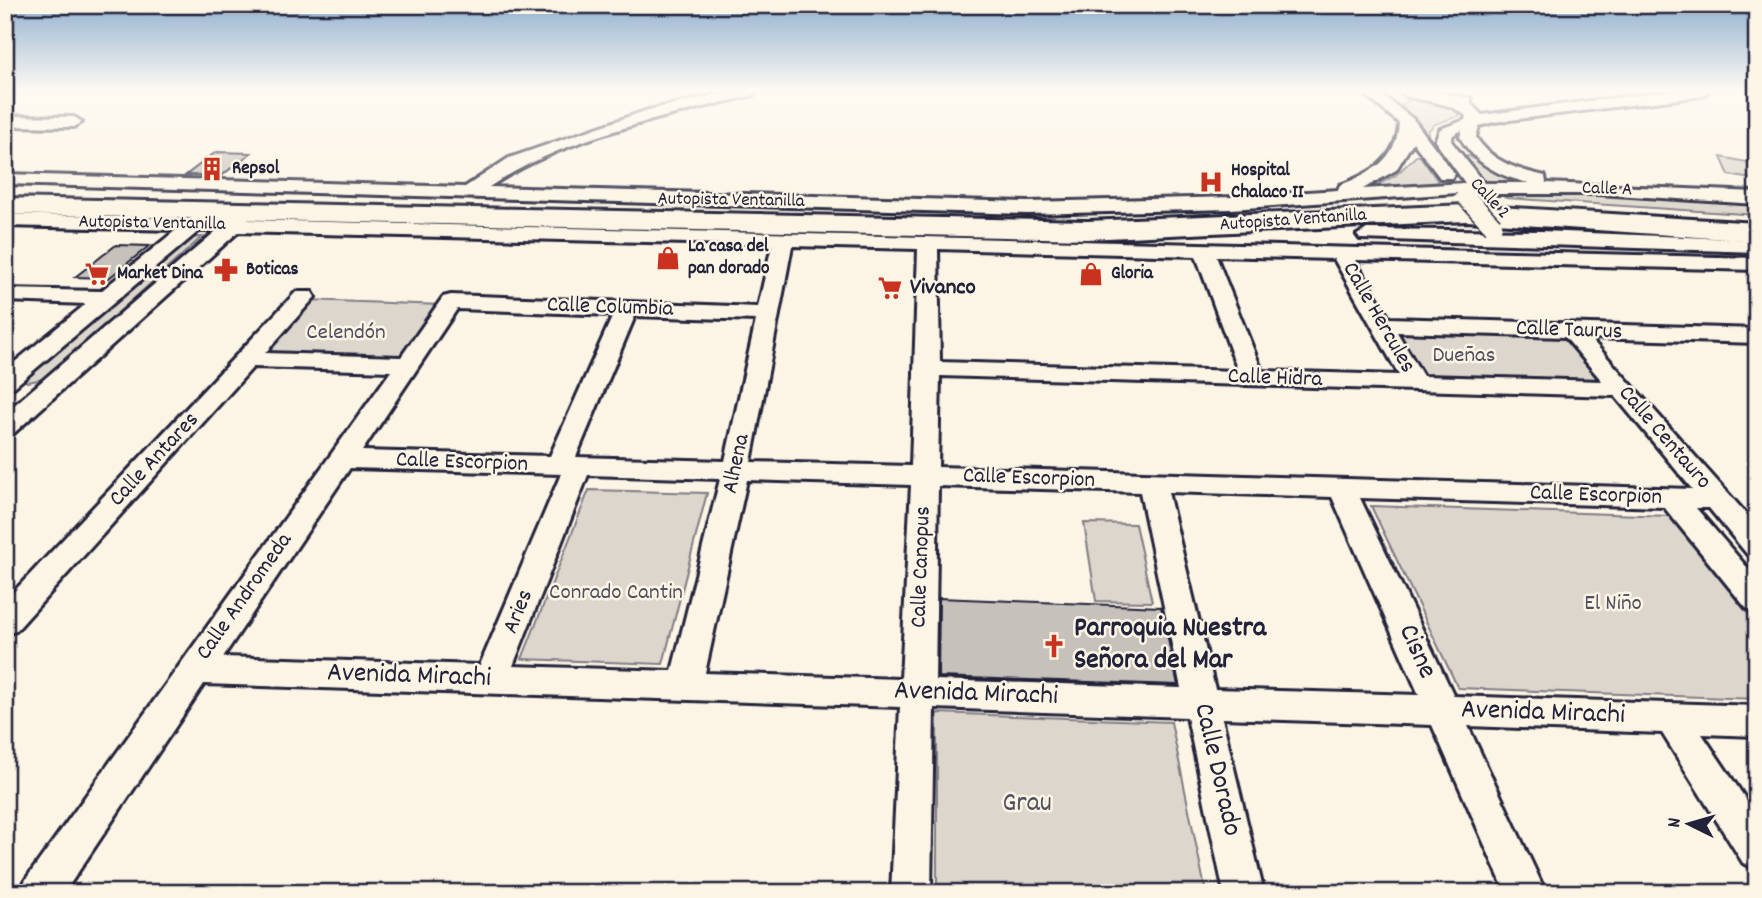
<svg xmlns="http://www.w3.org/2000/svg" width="1762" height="898" viewBox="0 0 1762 898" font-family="Dekko,sans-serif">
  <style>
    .green { fill: #dcd6cc; stroke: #7f7c84; stroke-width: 2 }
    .building { fill: #c6c1bb; stroke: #22223b; stroke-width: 2 }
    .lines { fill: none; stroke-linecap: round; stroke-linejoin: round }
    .minor-casing { stroke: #22223b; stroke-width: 6 }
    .highway-casing { stroke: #22223b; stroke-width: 6 }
    .minor { fill: #fcf5e5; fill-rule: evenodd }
    .highway { fill: #fcf5e5; fill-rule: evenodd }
    .minor-bridge-casing { stroke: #22223b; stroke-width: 21; stroke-linecap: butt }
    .minor-bridge { stroke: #fcf5e5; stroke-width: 18 }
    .labels { text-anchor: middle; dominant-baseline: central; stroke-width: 5; stroke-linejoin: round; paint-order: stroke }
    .far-poi-label { font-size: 19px; font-weight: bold; fill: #22223b; stroke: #fcf5e5; text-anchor: start }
    .far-street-label { font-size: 19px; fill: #22223b; stroke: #fcf5e5 }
    .poi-label { font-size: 23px; font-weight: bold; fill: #22223b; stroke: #fcf5e5; text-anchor: start }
    .street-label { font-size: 23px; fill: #22223b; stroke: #fcf5e5 }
    .park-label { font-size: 23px; fill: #504f5f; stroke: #fcf5e5 }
    .near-poi-label { font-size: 28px; font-weight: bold; fill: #22223b; stroke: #fcf5e5; text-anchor: start }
    .near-street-label { font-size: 28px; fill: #22223b; stroke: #fcf5e5 }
    .near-park-label { font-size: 28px; fill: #504f5f; stroke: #fcf5e5 }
  </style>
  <rect width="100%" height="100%" fill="#fcf5e5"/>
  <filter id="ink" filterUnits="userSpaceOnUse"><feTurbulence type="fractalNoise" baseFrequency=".0143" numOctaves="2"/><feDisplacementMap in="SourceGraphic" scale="14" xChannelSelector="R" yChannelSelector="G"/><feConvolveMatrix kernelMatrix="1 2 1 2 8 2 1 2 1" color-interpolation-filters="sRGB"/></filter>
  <g filter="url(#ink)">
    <path class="green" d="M1414 98 1452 106 1459 116 1435 124 1428 131V142L1402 104Z
      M1416 156H1420L1439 183 1374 187 1396 175Z
      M1464 156H1469L1501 174 1527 183 1483 182Z
      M1721 157 1757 164V180L1729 175Z
      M1497 192 1579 193 1757 203V215L1506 198Z
      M202 237 45 379 27 382 22 379 188 238Z
      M307 300 442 305 397 366 251 362Z
      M1386 325 1572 331 1614 389 1422 383Z
      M589 490 707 493 663 664 522 659Z
      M1371 506 1670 516 1757 625V699L1458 688Z
      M1084 523 1135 524 1152 602 1096 601Z
      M937 713 1171 722 1206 893H937Z"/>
    <path class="building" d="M216 152 251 153 221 176 186 175Z
      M116 245 149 246 109 278 75 277Z
      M939 598 1161 607 1178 685 938 677Z"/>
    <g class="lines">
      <g class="minor-casing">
        <path id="minor" d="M733 91 756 92 753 95C664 117 566 136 489 187L1028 202 1232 197 1338 190 1340 185C1371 173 1397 160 1399 123L1361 91H1377L1413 119 1455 174 1452 178H1440L1413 142 1396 170 1363 189 1465 183 1435 141 1440 129 1465 120 1466 116C1445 97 1409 103 1399 91H1432L1471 98V104L1482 115 1668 91H1709L1702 96 1494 122 1479 126 1476 137C1491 162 1519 170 1545 176L1546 183 1757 192V204L1599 194H1492L1490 199 1484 201 1474 194 1457 193 1232 209 1028 214 5 184V174L465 187 509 158 648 110ZM1462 130 1460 137C1475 164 1499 176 1529 183H1484L1451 141 1453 135Z
          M5 116 74 117 82 122 74 127 5 126Z
          M5 214 190 219 200 214C224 220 215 220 240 214L249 220 1757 258V270L1355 260 1389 318 1757 329V343L1590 338 1757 526V557L1747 554 1709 508H1696L1757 579V612L1746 608 1664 507 1360 498 1454 696 1757 706V736L1702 734 1757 816V869L1743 863 1662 733 1468 726 1546 893H1506L1432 725 1222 718 1264 893H1224L1187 717 934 708 931 893H891L900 707 204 684 64 893H20L26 879 391 371 253 367 16 631 5 634V601L296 292H312L315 297 265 353 401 357 443 297 451 295 758 307 772 245 238 232 14 433 5 435V413L216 231H199L14 387 5 389V370L86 304 5 301V289L101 291 176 230 5 226ZM792 246 918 249 911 466 751 462ZM938 249 1196 256 1238 371 940 362ZM1216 256 1334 259 1399 375 1262 371ZM457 309 613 315 550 456 362 451ZM635 316 756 320 725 461 576 457ZM1397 332 1565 337 1602 381 1423 376ZM940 376 1615 396 1692 489 938 467ZM350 468 561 474 480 665 223 657ZM588 475 720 479 672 671 513 666ZM747 480 911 485 901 679 705 673ZM938 486 1140 492 1181 688 935 680ZM1168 492 1332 497 1419 695 1215 689Z
          M1367 229 1541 231 1757 240V252L1360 239 1357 235Z"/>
      </g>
      <g class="highway-casing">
        <path id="highway" d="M5 198 1087 221 1467 205 1757 223V241L1467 221 1087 239 5 214Z"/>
      </g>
      <use href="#minor" class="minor"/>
      <use href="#highway" class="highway"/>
      <g class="minor-bridge-casing">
        <path id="minor-bridge" d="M1465 196 1493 226"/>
      </g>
      <use href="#minor-bridge" class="minor-bridge"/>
    </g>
  </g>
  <linearGradient id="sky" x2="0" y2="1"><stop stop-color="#92b1d0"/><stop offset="0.42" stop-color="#fefaf3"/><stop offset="1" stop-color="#fefaf3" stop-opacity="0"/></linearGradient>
  <rect width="1762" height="216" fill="url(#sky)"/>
  <defs>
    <g id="building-bare" transform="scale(1.89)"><path d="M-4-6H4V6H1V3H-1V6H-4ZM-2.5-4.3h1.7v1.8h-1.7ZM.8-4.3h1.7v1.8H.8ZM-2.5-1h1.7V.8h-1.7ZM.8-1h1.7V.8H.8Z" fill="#c8321e" stroke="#fcf5e5" stroke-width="2.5" paint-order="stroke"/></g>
    <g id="hospital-bare" transform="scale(1.89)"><path d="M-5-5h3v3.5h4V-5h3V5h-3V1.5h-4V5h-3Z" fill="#c8321e" stroke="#fcf5e5" stroke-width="2.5" paint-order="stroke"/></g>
    <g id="shop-bare" transform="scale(1.89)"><path d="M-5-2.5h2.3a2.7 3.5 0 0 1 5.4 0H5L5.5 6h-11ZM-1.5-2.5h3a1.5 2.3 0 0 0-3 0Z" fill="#c8321e" stroke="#fcf5e5" stroke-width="2.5" paint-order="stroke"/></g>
    <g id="pharmacy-bare" transform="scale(1.89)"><path d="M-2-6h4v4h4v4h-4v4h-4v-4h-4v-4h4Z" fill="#c8321e" stroke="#fcf5e5" stroke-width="2.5" paint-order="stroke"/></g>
    <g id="supermarket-bare" transform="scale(1.89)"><path d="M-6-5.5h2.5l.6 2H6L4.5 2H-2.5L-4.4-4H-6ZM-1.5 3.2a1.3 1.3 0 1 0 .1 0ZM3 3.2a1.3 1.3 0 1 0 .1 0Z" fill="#c8321e" stroke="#fcf5e5" stroke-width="2.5" paint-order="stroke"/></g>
    <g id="church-bare" transform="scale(1.89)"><path d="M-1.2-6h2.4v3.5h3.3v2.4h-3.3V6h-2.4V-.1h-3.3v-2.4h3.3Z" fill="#c8321e" stroke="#fcf5e5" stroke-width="2.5" paint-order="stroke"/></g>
  </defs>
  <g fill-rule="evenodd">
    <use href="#building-bare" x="212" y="169"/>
    <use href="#hospital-bare" x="1211" y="182"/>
    <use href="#shop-bare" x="668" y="258"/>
    <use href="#pharmacy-bare" x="226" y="270"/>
    <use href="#supermarket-bare" x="97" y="274"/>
    <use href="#shop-bare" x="1091" y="274"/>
    <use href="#supermarket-bare" x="890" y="288"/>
    <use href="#church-bare" x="1054" y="646"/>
  </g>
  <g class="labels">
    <g class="far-poi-label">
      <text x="232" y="169">Repsol</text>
      <text x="1231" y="171">Hospital<tspan x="1231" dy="22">Chalaco II</tspan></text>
      <text x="688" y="247">La casa del<tspan x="688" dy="22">pan dorado</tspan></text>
      <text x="246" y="270">Boticas</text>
      <text x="117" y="274">Market Dina</text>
      <text x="1111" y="274">Gloria</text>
    </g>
    <g class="far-street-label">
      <text transform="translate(1607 190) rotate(2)">Calle A</text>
      <text transform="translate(1489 199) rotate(47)">Calle 2</text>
      <text transform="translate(731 201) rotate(1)">Autopista Ventanilla</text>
      <text transform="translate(1293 221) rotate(-4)">Autopista Ventanilla</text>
      <text transform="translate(152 224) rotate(1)">Autopista Ventanilla</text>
    </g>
    <g class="poi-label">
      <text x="910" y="288">Vivanco</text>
    </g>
    <g class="street-label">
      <text transform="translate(610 308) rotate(2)">Calle Columbia</text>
      <text transform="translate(1378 318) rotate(60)">Calle Hercules</text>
      <text transform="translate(1569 331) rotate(2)">Calle Taurus</text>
      <text transform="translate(1275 379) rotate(2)">Calle Hidra</text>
      <text transform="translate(1664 438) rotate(49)">Calle Centauro</text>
      <text transform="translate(155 460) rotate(-47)">Calle Antares</text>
      <text transform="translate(462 463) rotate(2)">Calle Escorpion</text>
      <text transform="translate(737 464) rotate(-78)">Alhena</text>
      <text transform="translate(1029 479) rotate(2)">Calle Escorpion</text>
      <text transform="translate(1596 496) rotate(2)">Calle Escorpion</text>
      <text transform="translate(922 567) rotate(-88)">Calle Canopus</text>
      <text transform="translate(245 597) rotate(-55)">Calle Andromeda</text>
      <text transform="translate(519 612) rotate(-68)">Aries</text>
    </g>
    <g class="park-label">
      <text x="346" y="333">Celendón</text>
      <text x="1464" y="356">Dueñas</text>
      <text x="616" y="593">Conrado Cantin</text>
      <text x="1613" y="604">El Niño</text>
    </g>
    <g class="near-poi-label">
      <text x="1074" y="630">Parroquia Nuestra<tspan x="1074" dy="32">Señora del Mar</tspan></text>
    </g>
    <g class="near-street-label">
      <text transform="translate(1416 652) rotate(66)">Cisne</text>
      <text transform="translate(409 677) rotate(2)">Avenida Mirachi</text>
      <text transform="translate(976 695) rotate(2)">Avenida Mirachi</text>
      <text transform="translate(1543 714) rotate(2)">Avenida Mirachi</text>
      <text transform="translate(1216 770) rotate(77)">Calle Dorado</text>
    </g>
    <g class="near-park-label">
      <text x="1027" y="805">Grau</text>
    </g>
  </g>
  <rect width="1762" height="898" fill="none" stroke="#fcf5e5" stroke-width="28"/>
  <rect x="14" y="14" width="1734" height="870" fill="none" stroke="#22223b" stroke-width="2.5" filter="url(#ink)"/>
  <g transform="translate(1689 824) rotate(275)" stroke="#fcf5e5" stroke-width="5" paint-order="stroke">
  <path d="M0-5L12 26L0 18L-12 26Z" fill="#22223b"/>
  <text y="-10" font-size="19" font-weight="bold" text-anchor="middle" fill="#22223b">N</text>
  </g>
</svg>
